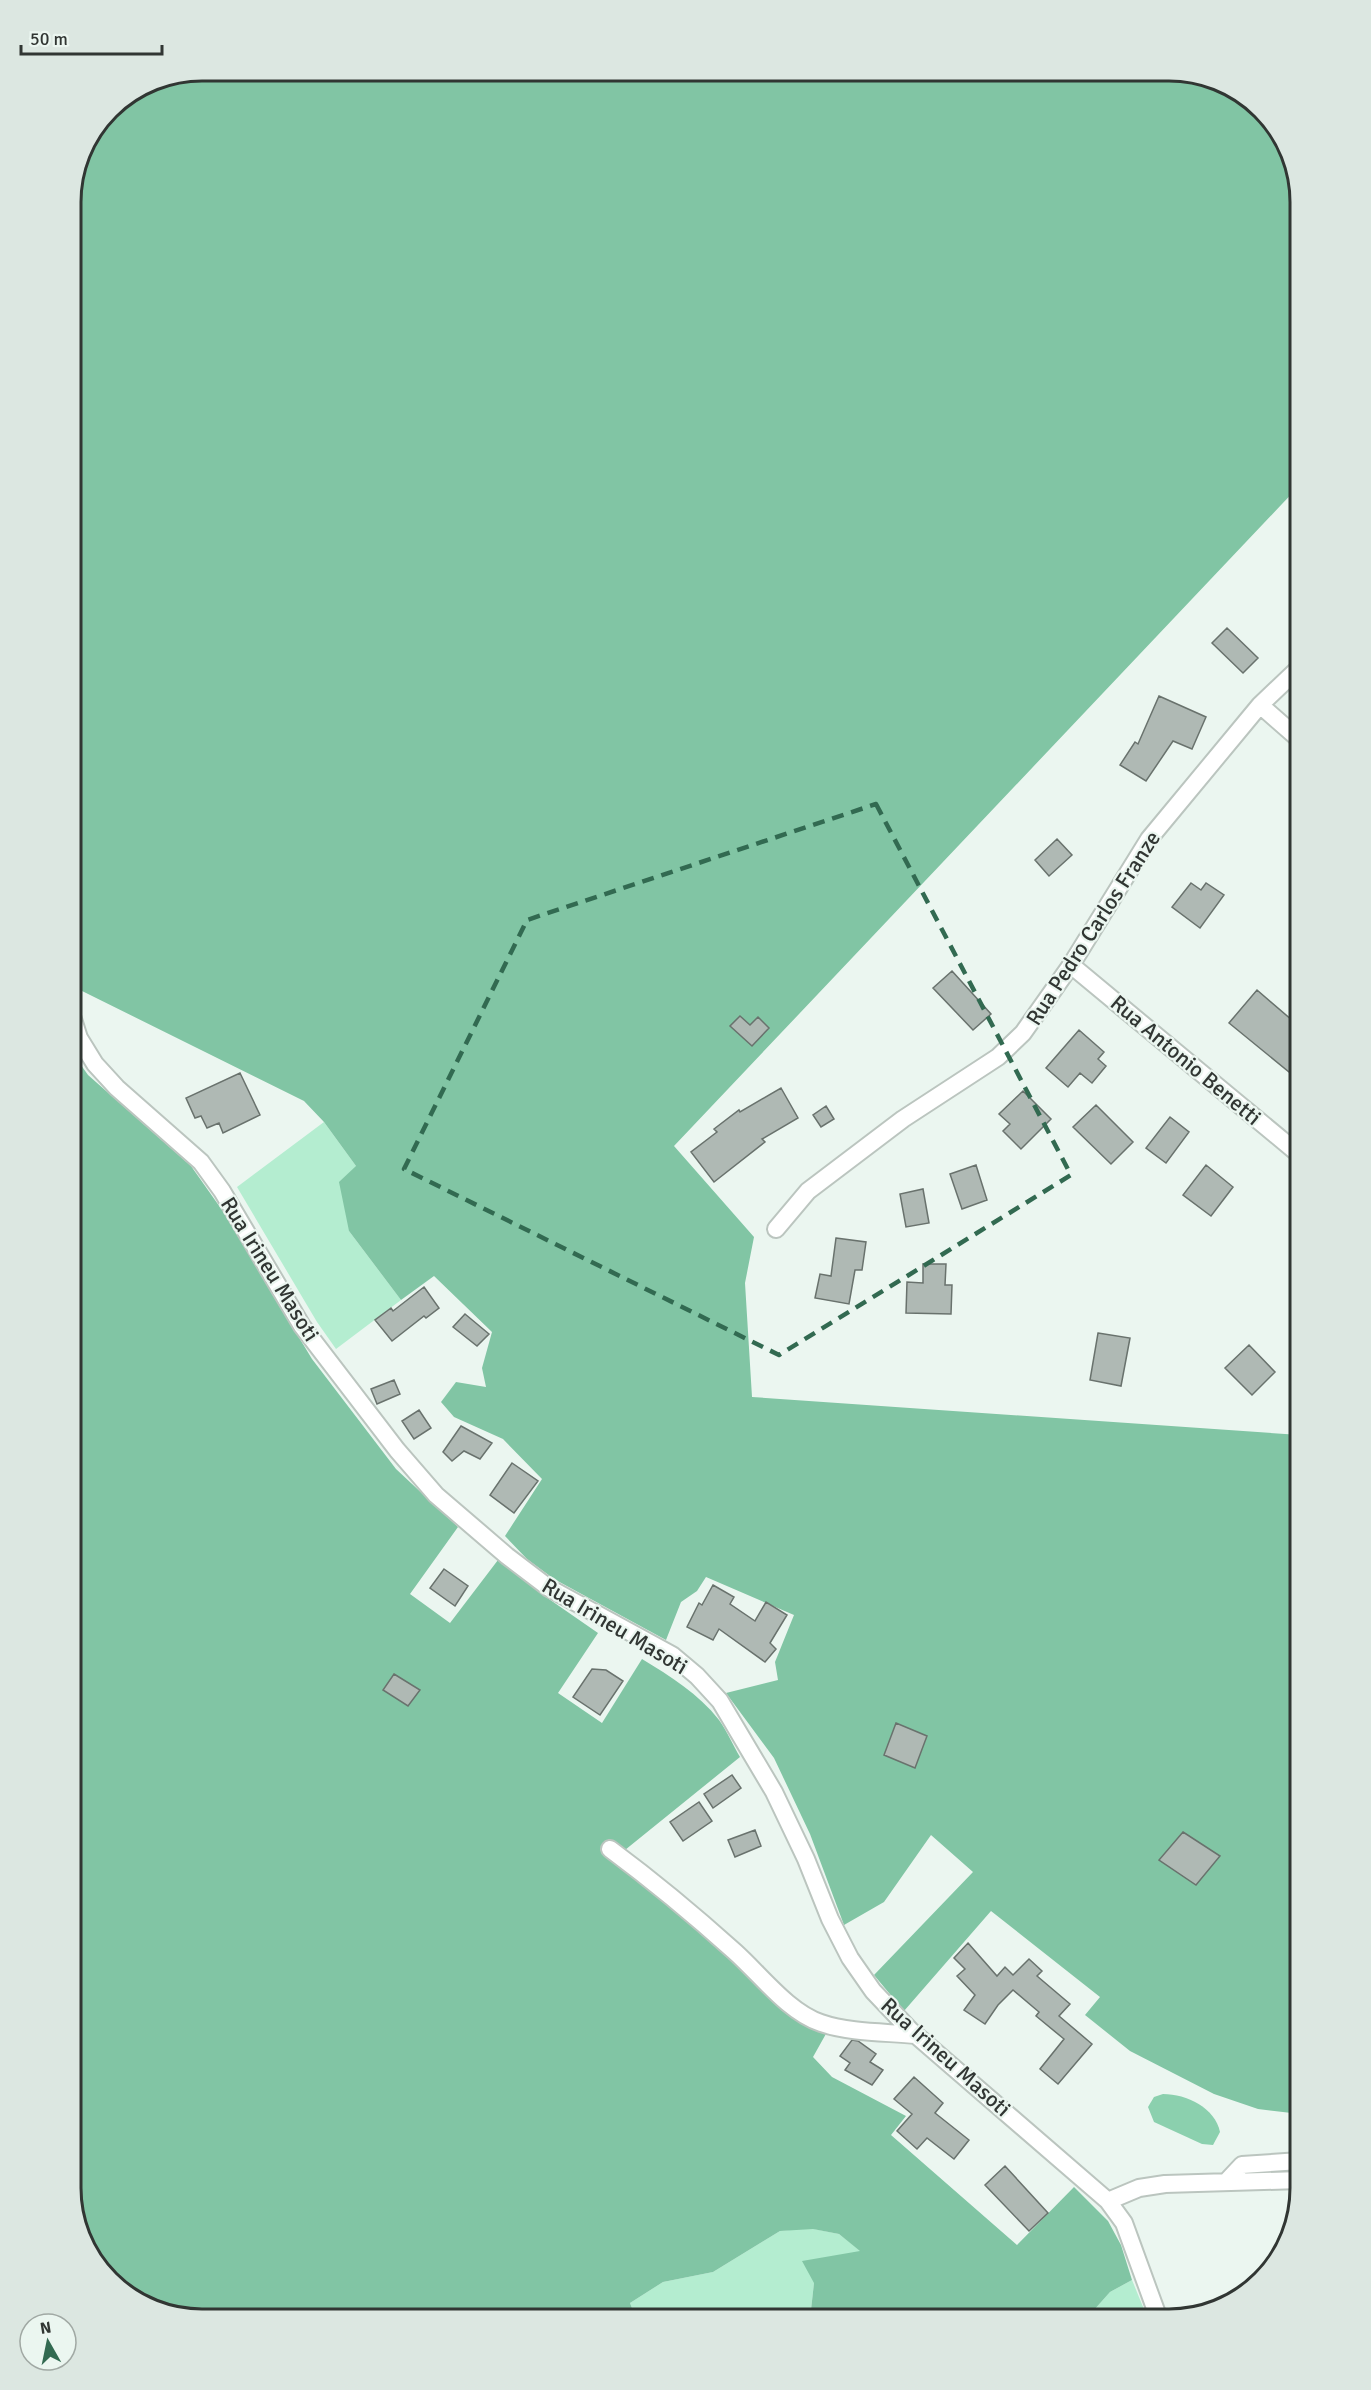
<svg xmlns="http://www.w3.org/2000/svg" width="1371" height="2390" viewBox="0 0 1371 2390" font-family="Signika,sans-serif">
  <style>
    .green { fill: #b4edd0 }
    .forest { fill: #81c5a4 }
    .water { fill: #8bd0ae }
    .building { fill: #afb9b4; stroke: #69726d; stroke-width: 1.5 }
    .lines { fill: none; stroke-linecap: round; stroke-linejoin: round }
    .minor-casing { stroke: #bbc5bf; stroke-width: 20 }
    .minor { stroke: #fff; stroke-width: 16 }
    .marked { fill: none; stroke: #326a51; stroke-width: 4.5; stroke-dasharray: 12 8; stroke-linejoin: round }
    .labels { text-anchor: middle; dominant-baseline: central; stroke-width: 4.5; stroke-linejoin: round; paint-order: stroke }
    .street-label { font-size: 22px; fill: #313633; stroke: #ebf6f0 }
    .rim { fill: none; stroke: #313633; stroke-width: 3 }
  </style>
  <rect width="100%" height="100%" fill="#ebf6f0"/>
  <path class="green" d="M324 1122 356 1166 349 1231 401 1300 336 1349 317 1322 237 1187Z
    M809 2228 839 2234 861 2251 814 2283 810 2319H636L630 2303 663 2282 713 2272 780 2231Z
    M1132 2280 1148 2319H1086L1110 2292Z"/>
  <path class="forest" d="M202 71H1178L1242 93 1287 144 1300 202V485L674 1146 754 1237 745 1283 752 1397 1300 1435V2114L1258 2109 1214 2094 1130 2051 1085 2015 1100 1997 991 1911 904 2011 874 1975 973 1872 931 1835 884 1902 844 1925 810 1834 774 1758 726 1693 778 1680 775 1662 794 1615 706 1577 697 1591 681 1602 666 1640 554 1579 527 1559 505 1536 542 1479 503 1439 454 1417 441 1402 456 1382 486 1387 482 1368 492 1332 434 1276 401 1300 349 1231 339 1182 356 1166 324 1122 304 1101 78 989 71 959V194L81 151 109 109 152 80Z
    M71 1051 88 1075 191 1166 222 1210 312 1359 396 1469 458 1527 410 1594 450 1623 498 1560 546 1597 598 1633 558 1693 602 1723 642 1659C670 1676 699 1694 719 1720 727 1731 733 1745 740 1757L625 1850 613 1840 603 1853 685 1915 786 2013 827 2032 813 2057 832 2077 906 2116 891 2135 1017 2245 1074 2187 1108 2221 1121 2245 1132 2280 1110 2292 1086 2319H922L913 2314 879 2319H810L814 2283 802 2261 860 2251 839 2234 813 2229 780 2231 713 2272 663 2282 630 2303 636 2319H194L129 2298 84 2246 71 2188Z"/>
  <path class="water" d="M1163 2094C1187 2094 1215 2108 1220 2132L1213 2145 1202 2144 1154 2122 1148 2107 1154 2097Z"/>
  <path class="building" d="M1227 628 1258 658 1243 673 1212 643Z
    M1159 696 1206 717 1192 749 1173 741 1146 781 1120 765 1135 742 1138 744Z
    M1057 839 1072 855 1049 876 1035 860Z
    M1191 883 1201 890 1206 883 1224 895 1200 928 1172 907Z
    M952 971 991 1014 973 1030 933 988Z
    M1257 990 1300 1027V1081L1229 1023Z
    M740 1016 750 1025 758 1017 769 1028 752 1046 730 1026Z
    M1079 1030 1104 1052 1098 1059 1106 1066 1092 1083 1080 1073 1068 1087 1046 1068Z
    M240 1073 260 1115 223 1133 219 1123 207 1128 201 1116 195 1118 186 1098Z
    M781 1088 798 1118 762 1139 765 1142 714 1182 691 1152 717 1132 714 1129 739 1110 740 1112Z
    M1023 1091 1051 1119 1021 1149 1003 1131 1010 1124 999 1114Z
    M1096 1105 1133 1142 1111 1164 1073 1127Z
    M826 1106 834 1119 821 1127 813 1115Z
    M1170 1117 1189 1132 1166 1163 1146 1148Z
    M976 1165 987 1200 962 1209 950 1174Z
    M1206 1165 1233 1187 1211 1216 1183 1195Z
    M923 1189 929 1223 906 1227 900 1194Z
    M836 1238 866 1242 862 1270H855L849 1304 815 1298 820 1274 831 1276Z
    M923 1264H946L945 1285H952L951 1314 906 1313 907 1282 923 1283Z
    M424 1287 439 1308 426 1318 424 1316 392 1341 375 1320 391 1308 393 1311Z
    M465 1314 489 1334 477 1346 453 1327Z
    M1098 1333 1130 1338 1121 1386 1090 1380Z
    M1249 1345 1275 1372 1252 1395 1225 1368Z
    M394 1380 400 1394 377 1404 371 1389Z
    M419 1410 431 1428 414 1439 402 1421Z
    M461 1426 492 1443 480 1459 464 1451 452 1461 443 1452Z
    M512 1463 538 1481 514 1513 490 1495Z
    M444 1569 468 1586 455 1606 430 1588Z
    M713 1585 734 1597 730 1604 755 1621 766 1602 787 1615 770 1643 776 1649 765 1662 719 1629 713 1640 687 1627 699 1603 702 1605Z
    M592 1669 606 1670 623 1681 600 1715 573 1697Z
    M394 1674 420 1690 408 1706 383 1690Z
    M896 1723 927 1736 915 1768 884 1755Z
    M732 1775 741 1788 713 1808 704 1794Z
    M699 1802 712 1821 683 1841 670 1822Z
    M755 1830 761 1846 735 1857 728 1840Z
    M1183 1832 1220 1856 1196 1885 1159 1860Z
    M968 1943 997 1976 1005 1967 1013 1975 1029 1959 1042 1971 1037 1976 1070 2004 1059 2016 1092 2044 1058 2084 1040 2069 1064 2039 1036 2016 1039 2012 1013 1990 998 2005 985 2024 964 2010 975 1995 957 1976 965 1969 954 1958Z
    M852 2040 858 2041 876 2054 870 2062 883 2070 872 2085 845 2070 850 2063 840 2056Z
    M914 2077 943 2103 935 2113 969 2140 954 2159 927 2138 917 2149 897 2131 912 2114 894 2099Z
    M1005 2166 1048 2213 1029 2231 985 2185Z"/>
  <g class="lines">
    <g class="minor-casing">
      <path id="minor" d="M1260 705 1300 740
        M1071 965 1300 1155
        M71 1013 79 1038 95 1064 117 1088 201 1162 222 1191 302 1326 397 1450 436 1495 507 1556 549 1588 672 1655 697 1676 720 1701 774 1792 806 1859 830 1919 850 1958 873 1991 910 2030 1108 2201 1124 2223 1159 2319
        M776 1229 808 1191 903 1119 998 1057 1023 1033 1071 965 1149 839 1260 705 1300 667
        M610 1849C653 1881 694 1915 734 1951 760 1974 788 2012 821 2023 850 2033 885 2032 916 2035
        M1226 2182 1242 2165 1300 2161
        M1108 2201 1139 2188 1165 2184 1300 2180"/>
    </g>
    <use href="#minor" class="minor"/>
  </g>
  <path class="marked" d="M876 804 1071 1175 779 1355 404 1169 527 920Z"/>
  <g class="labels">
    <g class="street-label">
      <text transform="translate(1093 928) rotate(-57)">Rua Pedro Carlos Franze</text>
      <text transform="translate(1186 1060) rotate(40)">Rua Antonio Benetti</text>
      <text transform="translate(270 1269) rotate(58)">Rua Irineu Masoti</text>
      <text transform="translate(615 1626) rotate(31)">Rua Irineu Masoti</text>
      <text transform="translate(946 2057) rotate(42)">Rua Irineu Masoti</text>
    </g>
  </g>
  <path d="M0 0H1371V2390H0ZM202 81H1169A121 121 0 0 1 1290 202V2188A121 121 0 0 1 1169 2309H202A121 121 0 0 1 81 2188V202A121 121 0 0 1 202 81Z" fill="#dce7e1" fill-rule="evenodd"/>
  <path class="rim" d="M202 81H1169A121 121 0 0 1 1290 202V2188A121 121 0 0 1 1169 2309H202A121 121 0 0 1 81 2188V202A121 121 0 0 1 202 81Z"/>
  <g transform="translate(48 2342) rotate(351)"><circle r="28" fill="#ebf6f0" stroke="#a1a9a4" stroke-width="1.5"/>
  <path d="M0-4.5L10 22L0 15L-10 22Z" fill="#326a51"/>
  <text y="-9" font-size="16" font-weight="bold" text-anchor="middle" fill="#313633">N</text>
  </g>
  <path d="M21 45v9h141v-9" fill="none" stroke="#313633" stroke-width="3"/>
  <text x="30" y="45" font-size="18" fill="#313633" stroke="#ebf6f0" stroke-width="4.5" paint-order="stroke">50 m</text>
</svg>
